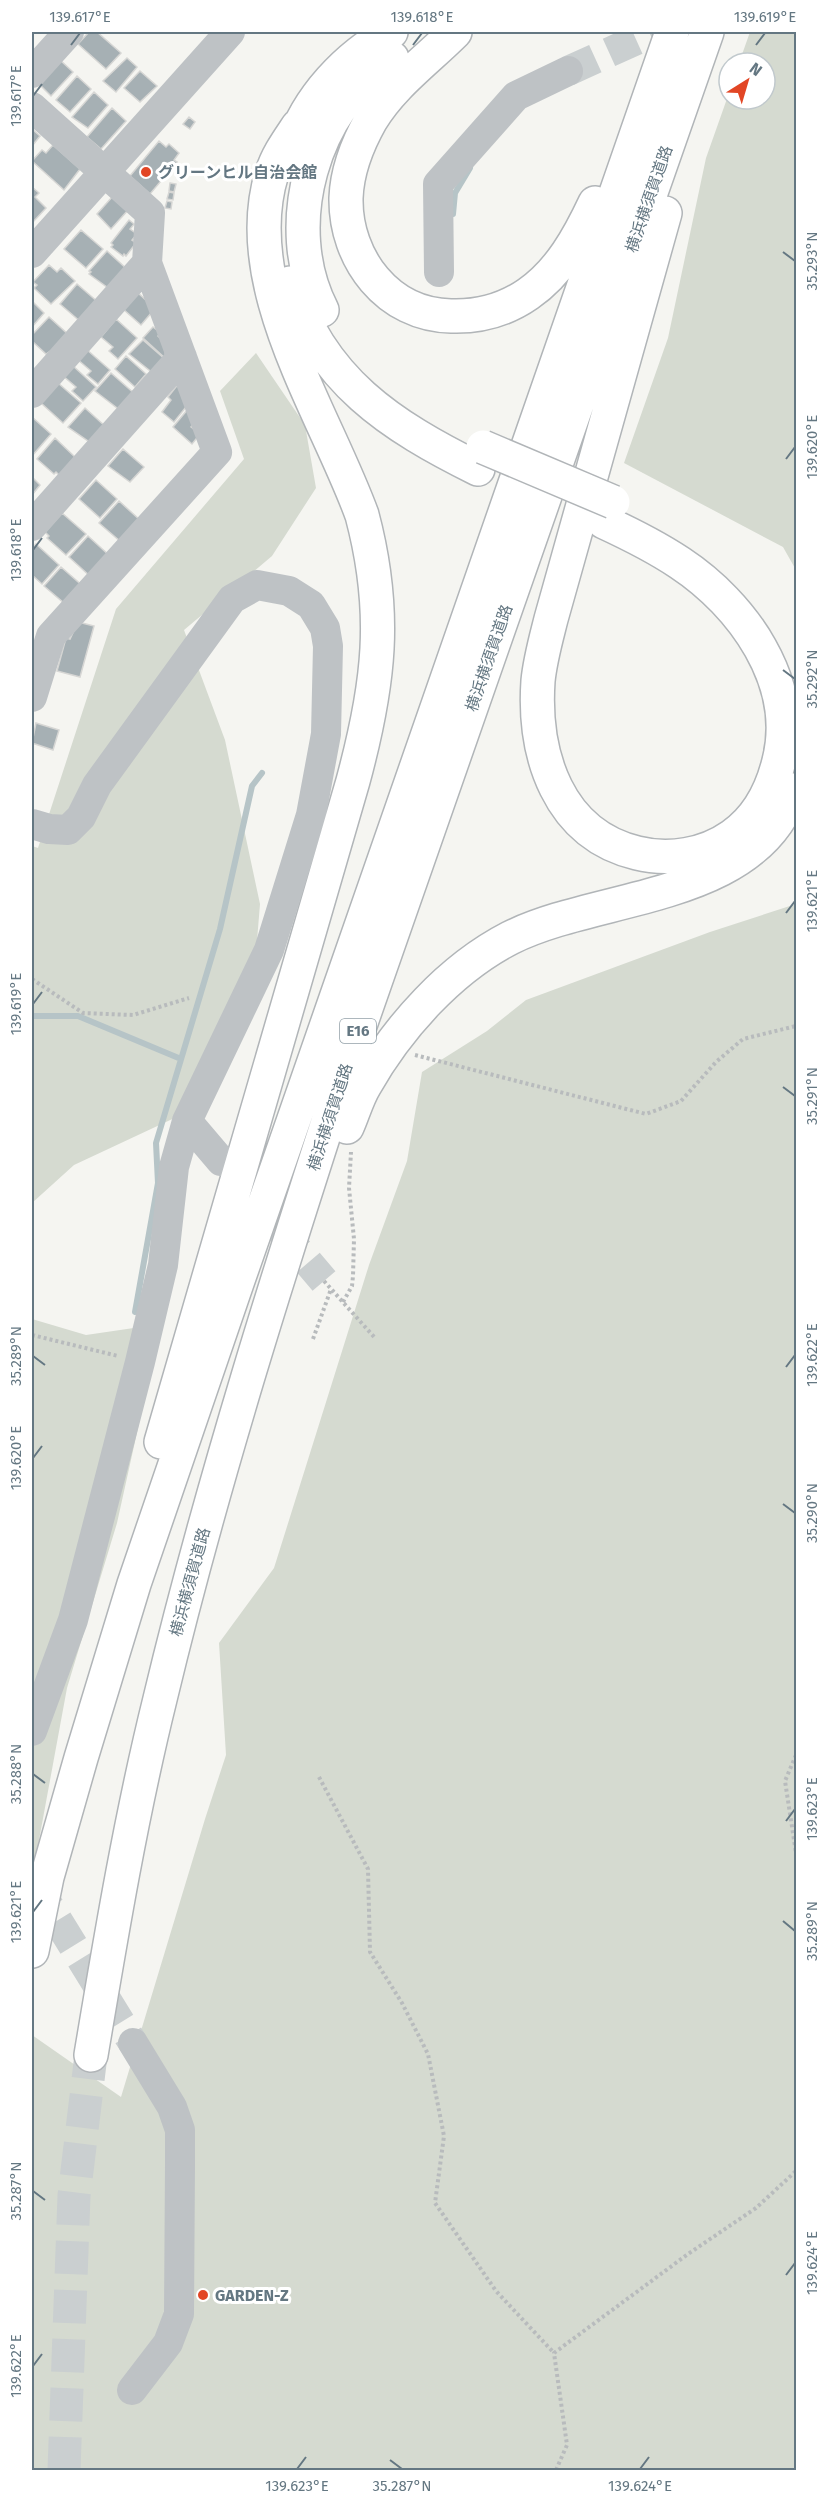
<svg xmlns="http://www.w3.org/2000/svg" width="828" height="2502" viewBox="0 0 828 2502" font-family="'Fira Sans','Noto Sans JP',sans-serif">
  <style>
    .green { fill: #d5dad0 }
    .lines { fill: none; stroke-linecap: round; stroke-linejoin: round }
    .stream { stroke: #b6c4c7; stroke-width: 6 }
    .building { fill: #a6b0b4; stroke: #d6d6d4; stroke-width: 1.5 }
    .minor-tunnel { stroke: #cacfd0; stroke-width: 30; stroke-dasharray: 30 15; stroke-linecap: butt }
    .highway-tunnel { stroke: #cacfd0; stroke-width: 33; stroke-dasharray: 33 16; stroke-linecap: butt }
    .highway-casing { stroke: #b1b5b8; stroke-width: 36 }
    .path { stroke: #b8bbbd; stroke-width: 4; stroke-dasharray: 3 3; stroke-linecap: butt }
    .minor { stroke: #bec2c5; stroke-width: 30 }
    .highway { stroke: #fff; stroke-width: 33 }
    .highway-bridge-casing { stroke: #b1b5b8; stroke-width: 36; stroke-linecap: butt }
    .highway-bridge { stroke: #fff; stroke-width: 33 }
    .ticks { fill: none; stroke: #647782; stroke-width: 2 }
    .poi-dot { fill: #e24625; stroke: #fff; stroke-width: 2 }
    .labels { text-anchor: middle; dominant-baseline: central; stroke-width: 6; stroke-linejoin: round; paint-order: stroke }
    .shield { fill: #fff; stroke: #92a0a8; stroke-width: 1.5 }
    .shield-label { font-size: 15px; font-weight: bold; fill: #647782 }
    .poi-label { font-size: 16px; font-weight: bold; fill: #647782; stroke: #fff; text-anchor: start }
    .street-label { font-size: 16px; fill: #647782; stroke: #fff }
    .neatline { fill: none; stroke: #647782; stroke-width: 2 }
    .ticks-label { font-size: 15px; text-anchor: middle; fill: #647782 }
  </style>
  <rect width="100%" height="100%" fill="#f5f5f1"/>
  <path class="green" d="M750 32H796V570L783 547 624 463 668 338 706 158 729 93V99H765V63H739Z
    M256 353 305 425 316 488 272 556 184 630 225 740 260 904 256 953 198 1107 74 1165 32 1203V846L38 848 116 609 244 459 220 391Z
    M796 904V2470H32V2035L121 2097 205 1819 226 1755 219 1643 274 1568 369 1265 407 1161 422 1072 487 1031 526 1000 710 932Z
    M32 1319 86 1335 161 1324 117 1523 67 1688 32 1878Z"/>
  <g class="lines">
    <path class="stream" d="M453 214 455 193 470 168
      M32 1016H78L181 1059
      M135 1312 158 1183 156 1143 220 929 252 786 262 773"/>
  </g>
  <path class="building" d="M89 32H97L121 53 106 69 78 44Z
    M127 58 137 67 116 92 103 81Z
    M60 60 73 72 51 96 39 84Z
    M140 71 157 86 140 102 124 88Z
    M77 76 91 89 70 112 56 100Z
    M94 92 108 105 88 128 72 117Z
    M112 108 126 121 101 149 87 137Z
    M189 117 195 122 190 129 183 124Z
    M32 129 40 136 32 146Z
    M159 141 166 147 169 144 179 153 174 160 177 162 150 194 130 176Z
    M53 145 80 169 64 190 32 161 42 150 46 153Z
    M170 183 176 184 174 192 169 191Z
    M32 187 39 193 35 197 46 208 33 222Z
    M169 192 174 193 173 200 167 199Z
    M113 196 129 209 111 229 97 214Z
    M167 201 172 202 171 209 165 208Z
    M129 220 134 224 130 229 137 234 132 240 136 243 126 256 124 254 123 256 111 247 113 245 111 243Z
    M81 230 103 249 86 268 64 249Z
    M107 251 129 271 111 290 89 274 91 272 89 271Z
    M49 265 57 272 61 268 75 281 51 304 34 288 37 285 33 282Z
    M77 284 99 303 82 323 60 304Z
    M138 293 148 302 152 312 141 325 123 309Z
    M32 301 44 313 32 327Z
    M49 317 71 337 46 354 32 341V335Z
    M116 319 137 338 118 359 109 351 113 347 101 337Z
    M153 327 161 333 158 336 164 342 166 359 143 338Z
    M143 340 166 360 154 374 129 354Z
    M86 349 110 370 98 384 87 375 91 371 77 359Z
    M126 356 146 374 135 387 115 369Z
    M72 365 96 387 83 401 72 391 76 387 62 375Z
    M111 373 136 395 121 411 95 391Z
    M58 383 81 403 63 423 41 403Z
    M179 383 190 402 174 422 162 412 171 400 168 397Z
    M85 408 106 427 91 443 68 427Z
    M188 409 196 421 191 427 200 434 192 444 173 427Z
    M32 417 51 434 32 456Z
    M55 438 77 459 61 477 56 472 54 474 37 459Z
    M123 449 144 467 130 482 108 466Z
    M32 477 40 485 32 495Z
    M96 480 117 499 100 518 79 499Z
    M119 501 141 521 121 542 99 523Z
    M62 513 86 534 66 555 47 538 49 536 45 532Z
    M88 536 111 557 92 578 69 557Z
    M36 544 59 565 42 584 32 575V548Z
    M61 567 85 588 64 603 44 586Z
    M78 622 94 626 80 677 57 671 66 638 70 639Z
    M36 723 59 730 53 750 32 743Z"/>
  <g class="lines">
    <path class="minor-tunnel" d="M568 71 654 32
      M250 1194 324 1281
      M34 1882 133 2043"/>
    <path class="highway-tunnel" d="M64 2470 74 2196 91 2055"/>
    <g class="highway-casing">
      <path id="highway" d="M455 32C427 60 392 85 371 120 358 143 347 171 346 198 345 259 388 315 451 316 479 317 505 310 528 294 560 272 579 237 595 203
        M292 146C307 98 347 56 391 32
        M290 283C320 380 391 426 478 469
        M322 310C279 227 312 107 392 58
        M604 522C630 534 656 547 680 563 742 604 799 682 779 761 772 790 758 818 732 836 705 855 669 861 637 853 558 834 533 755 538 681 540 660 546 639 551 619L665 213
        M347 1127C353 1114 357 1098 365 1085 398 1027 450 969 510 938 599 893 756 902 793 790
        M161 1442 353 781C379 685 388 613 362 515 325 413 237 285 272 173 277 156 288 141 298 126
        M32 1951 47 1877 81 1758 134 1584 237 1283 672 32
        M91 2055C111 1936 131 1816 160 1699 212 1482 280 1269 349 1057L707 32"/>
    </g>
    <path class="path" d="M32 979 83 1013 133 1015 189 998
      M415 1055 646 1114 681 1101 716 1062 743 1039 796 1026
      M324 1281 375 1338
      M343 1302 352 1286 353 1276 354 1239 349 1188 351 1152
      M32 1335 118 1356
      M313 1339 331 1289
      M796 1755 785 1781 796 1853
      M319 1777 368 1869 370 1952 402 2003 428 2054 444 2136 435 2203 496 2291 554 2353
      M556 2470 567 2445 554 2353 688 2254 756 2208 796 2171"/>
    <path class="minor" d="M32 73 69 32
      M32 107 150 213 147 263 217 452 51 636 32 697
      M32 253 230 32
      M439 272 438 184 516 96 568 71
      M32 393 147 263
      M32 526 182 357
      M32 824 49 829 68 830 81 817 97 785 232 599 257 585 289 591 311 605 325 628 328 646 326 734 311 815 269 950 187 1121 174 1167 163 1265 140 1362 73 1620 32 1731
      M187 1121 221 1161
      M132 2390 168 2343 179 2314 180 2165V2130L172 2107 133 2043"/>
    <use href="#highway" class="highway"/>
    <g class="highway-bridge-casing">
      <path id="highway-bridge" d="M483 447 613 502"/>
    </g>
    <use href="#highway-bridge" class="highway-bridge"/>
  </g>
  <path class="ticks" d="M71 45 80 33M413 45 422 33M756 45 765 33M33 96 42 84M783 252 795 261M786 459 795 447M33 550 42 538M783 670 795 679M786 913 795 901M33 1004 42 992M783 1087 795 1096M33 1356 45 1365M786 1367 795 1355M33 1458 42 1446M783 1504 795 1513M33 1774 45 1783M786 1821 795 1809M33 1912 42 1900M783 1921 795 1931M33 2191 45 2200M786 2275 795 2263M33 2366 42 2354M390 2460 402 2469M297 2469 306 2457M640 2469 649 2457"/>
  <g class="poi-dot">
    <circle cx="146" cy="172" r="6"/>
    <circle cx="203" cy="2295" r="6"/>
  </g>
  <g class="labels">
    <rect class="shield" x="340" y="1019" width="36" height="24" rx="4.5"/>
    <g class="shield-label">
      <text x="358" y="1031">E16</text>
    </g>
    <g class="poi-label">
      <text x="158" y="172">グリーンヒル自治会館</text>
      <text x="215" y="2295">GARDEN-Z</text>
    </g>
    <g class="street-label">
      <text transform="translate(649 199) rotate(-71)">横浜横須賀道路</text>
      <text transform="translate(489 658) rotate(-71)">横浜横須賀道路</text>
      <text transform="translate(330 1117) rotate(-72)">横浜横須賀道路</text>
      <text transform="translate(190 1582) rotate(-75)">横浜横須賀道路</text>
    </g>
  </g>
  <rect width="828" height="2502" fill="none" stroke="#ffffff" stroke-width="66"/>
  <g transform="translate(747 81) rotate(37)"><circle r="28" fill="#ffffff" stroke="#c1c9cd" stroke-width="1.5"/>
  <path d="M0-4.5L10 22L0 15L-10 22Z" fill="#e24625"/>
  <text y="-9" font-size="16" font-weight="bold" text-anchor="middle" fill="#647782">N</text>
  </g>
  <rect x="33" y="33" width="762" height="2436" class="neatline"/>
  <g class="ticks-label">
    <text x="80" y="22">139.617°E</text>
    <text x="422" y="22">139.618°E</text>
    <text x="765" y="22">139.619°E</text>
    <text transform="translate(16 96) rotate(-90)" y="5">139.617°E</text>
    <text transform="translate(812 261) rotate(-90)" y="5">35.293°N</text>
    <text transform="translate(812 447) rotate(-90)" y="5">139.620°E</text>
    <text transform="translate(16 550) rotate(-90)" y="5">139.618°E</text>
    <text transform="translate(812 679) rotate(-90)" y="5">35.292°N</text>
    <text transform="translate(812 901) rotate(-90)" y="5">139.621°E</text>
    <text transform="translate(16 1004) rotate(-90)" y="5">139.619°E</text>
    <text transform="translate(812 1096) rotate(-90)" y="5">35.291°N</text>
    <text transform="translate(812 1355) rotate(-90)" y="5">139.622°E</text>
    <text transform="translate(16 1356) rotate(-90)" y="5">35.289°N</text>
    <text transform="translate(16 1458) rotate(-90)" y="5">139.620°E</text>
    <text transform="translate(812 1513) rotate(-90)" y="5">35.290°N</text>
    <text transform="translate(16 1774) rotate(-90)" y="5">35.288°N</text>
    <text transform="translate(812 1809) rotate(-90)" y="5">139.623°E</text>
    <text transform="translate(16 1912) rotate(-90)" y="5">139.621°E</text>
    <text transform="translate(812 1931) rotate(-90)" y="5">35.289°N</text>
    <text transform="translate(16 2191) rotate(-90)" y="5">35.287°N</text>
    <text transform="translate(812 2263) rotate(-90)" y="5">139.624°E</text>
    <text transform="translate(16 2366) rotate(-90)" y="5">139.622°E</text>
    <text x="297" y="2491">139.623°E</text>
    <text x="402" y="2491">35.287°N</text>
    <text x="640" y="2491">139.624°E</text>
  </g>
</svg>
